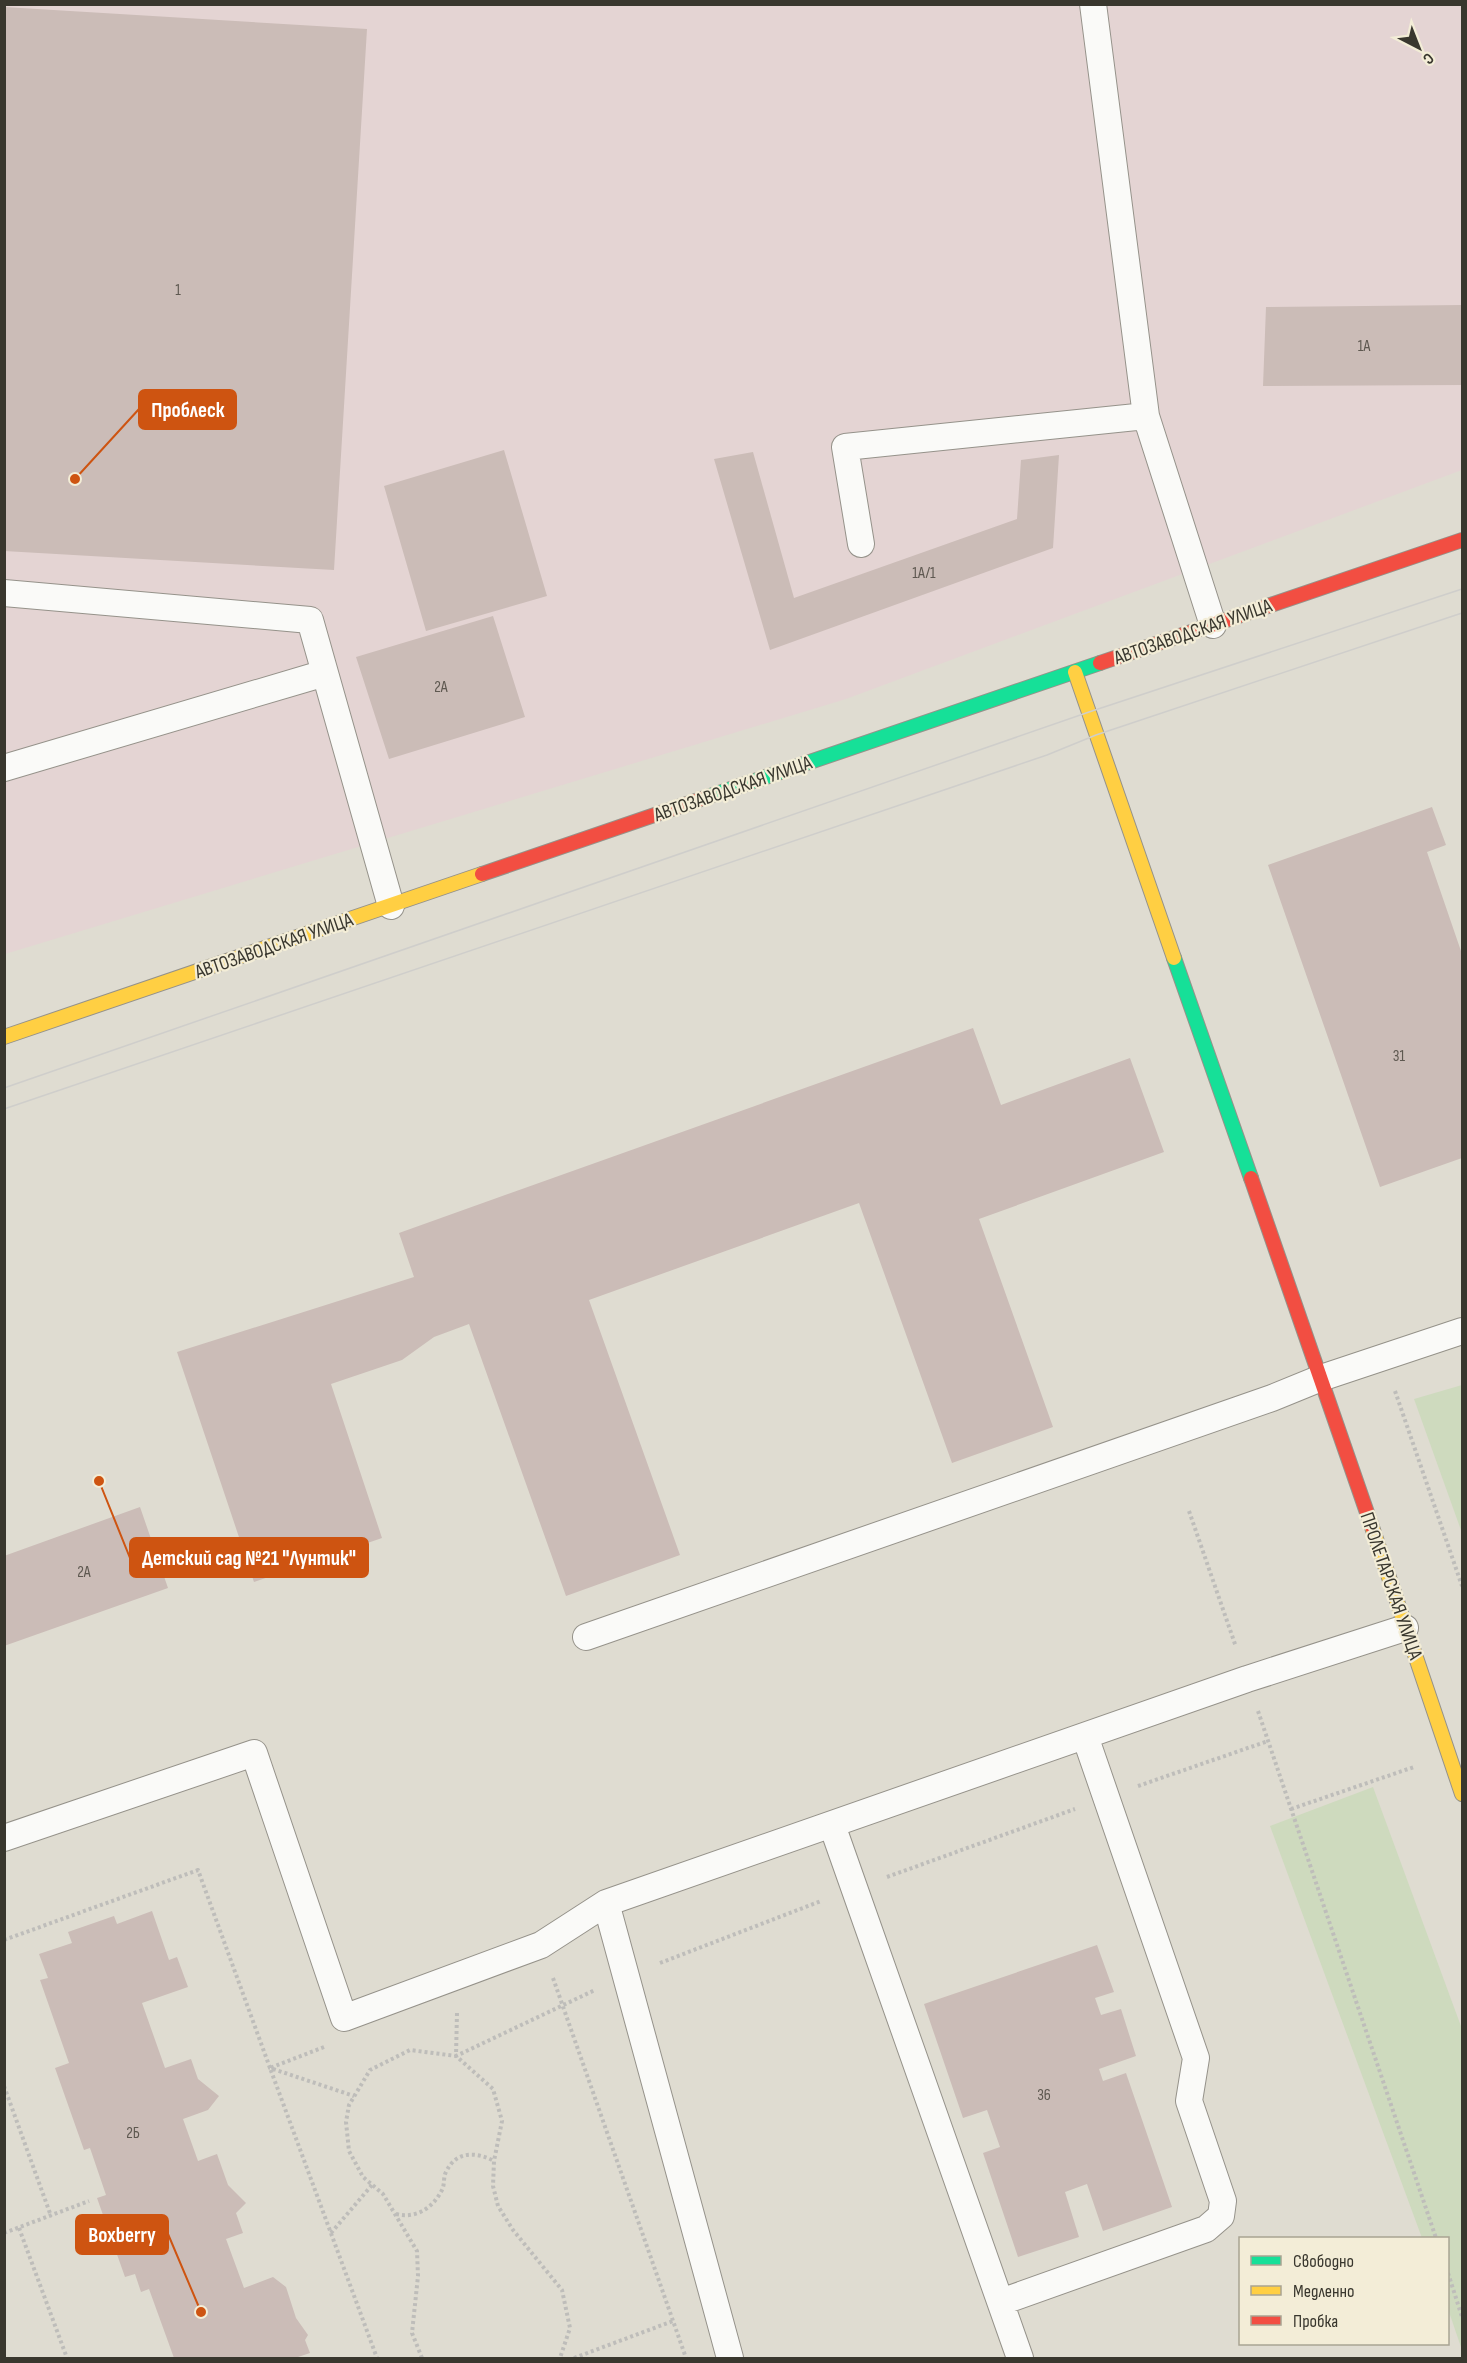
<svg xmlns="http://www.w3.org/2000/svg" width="1467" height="2363" viewBox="0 0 1467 2363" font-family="'Sofia Sans Condensed',sans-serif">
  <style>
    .industrial { fill: #e4d4d3 }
    .green { fill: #cedabe }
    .building { fill: #cbbcb7 }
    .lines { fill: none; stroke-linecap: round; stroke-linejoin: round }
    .lane-casing { stroke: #95928a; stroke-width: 28 }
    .fast-casing { stroke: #95928a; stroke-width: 16 }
    .slow-casing { stroke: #95928a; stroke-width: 16 }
    .jam-casing { stroke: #95928a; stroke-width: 16 }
    .path { stroke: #bebdba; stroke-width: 4; stroke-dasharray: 3 3; stroke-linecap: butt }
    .lane { stroke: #fafaf8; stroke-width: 26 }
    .fast { stroke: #16e098; stroke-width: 14 }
    .slow { stroke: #ffcf43; stroke-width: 14 }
    .jam { stroke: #f24e42; stroke-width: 14 }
    .tram { stroke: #cfcecb; stroke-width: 1.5 }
    .labels { text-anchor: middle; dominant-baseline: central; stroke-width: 4.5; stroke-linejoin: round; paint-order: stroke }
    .number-label { font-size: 16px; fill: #5e5850 }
    .street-label { font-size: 20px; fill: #39372e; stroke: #f3edd7 }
    .leader { fill: none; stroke: #ce5411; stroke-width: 2 }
    .callout-dot { fill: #ce5411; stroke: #f3edd7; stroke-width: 2 }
    .callout { fill: #ce5411; stroke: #ce5411; stroke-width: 2 }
    .callout-label { font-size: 21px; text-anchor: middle; font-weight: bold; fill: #fff }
  </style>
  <rect width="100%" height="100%" fill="#dfdcd1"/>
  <path class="industrial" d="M5 5H1462V470L846 699 5 954Z"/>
  <path class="green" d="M1462 1385V1533L1414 1399Z
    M1373 1787 1462 2029V2350L1448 2309V2238H1422L1270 1826Z"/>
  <path class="building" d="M4 7 367 29 334 570 4 551Z
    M1462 305V385L1263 386 1266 307Z
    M504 450 547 596 426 631 384 486Z
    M753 452 794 598 1017 519 1021 460 1059 455 1053 548 770 650 714 459Z
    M493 616 525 717 389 759 356 657Z
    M1432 807 1446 845 1427 852 1462 954V1158L1380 1187 1268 865Z
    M973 1028 1001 1105 1130 1058 1164 1152 979 1219 1053 1427 952 1463 859 1203 589 1300 680 1555 566 1596 469 1324 434 1337 402 1360 331 1384 382 1538 254 1582 177 1352 414 1277 399 1233Z
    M140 1507 168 1588 4 1646V1556Z
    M152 1911 169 1960 177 1957 188 1987 142 2003 165 2068 191 2059 198 2079 219 2096 208 2110 183 2119 198 2161 217 2154 228 2185 246 2203 236 2213 243 2233 226 2239 244 2288 273 2277 286 2287 296 2318 308 2335 305 2340 310 2353 295 2358H174L149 2289 141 2292 135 2274 125 2277 97 2198 106 2195 90 2148 84 2150 55 2068 69 2063 40 1980 48 1978 39 1954 72 1943 68 1932 114 1916 117 1924Z
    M1097 1945 1114 1992 1095 1998 1101 2015 1121 2009 1136 2056 1099 2069 1103 2081 1126 2073 1172 2207 1103 2231 1087 2184 1065 2192 1079 2237 1018 2257 983 2153 1000 2147 987 2110 963 2118 924 2004Z"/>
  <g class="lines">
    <g class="lane-casing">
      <path id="lane" d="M1093 4 1146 416
        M861 544 845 447 1146 416 1213 625
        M4 593 310 620 391 906
        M4 768 325 673
        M586 1637 1272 1398 1321 1378 1462 1331
        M832 1825 1020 2358
        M4 1838 254 1753 344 2018 541 1945 606 1903 1247 1679 1405 1628
        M606 1903 730 2358
        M1001 2302 1206 2229 1221 2216 1223 2201 1189 2101 1196 2058 1085 1736"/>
    </g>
    <g class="fast-casing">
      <path id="fast" d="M710 796 1100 663
        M1174 958 1251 1178"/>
    </g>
    <g class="slow-casing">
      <path id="slow" d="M1075 672 1174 958
        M4 1037 482 874
        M1372 1527 1462 1794"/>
    </g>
    <g class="jam-casing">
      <path id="jam" d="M1100 663 1462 540
        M482 874 710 796
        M1251 1178 1372 1527"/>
    </g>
    <path class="path" d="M1395 1391 1462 1586
      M1189 1511 1236 1647
      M1258 1711 1436 2238
      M1138 1786 1268 1741
      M1291 1809 1414 1767
      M887 1877 1075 1809
      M4 1940 198 1870 270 2068 354 2096
      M660 1963 821 1901
      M553 1978 686 2358
      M457 2013 456 2056 595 1990
      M324 2047 270 2068 377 2358
      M4 2086 51 2216
      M396 2214C416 2219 433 2208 442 2190 445 2184 443 2177 446 2172 456 2150 477 2152 494 2161
      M19 2228 67 2358
      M4 2233 89 2201
      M331 2233 372 2185
      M1448 2273 1462 2317
      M422 2358 412 2333 418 2276 417 2251 383 2194 363 2177 349 2151 346 2122 349 2105 370 2070 410 2050 456 2056 493 2089 502 2121 494 2161 493 2186 498 2206 513 2230 562 2290 570 2328 560 2358
      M574 2358 673 2321"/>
    <use href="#lane" class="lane"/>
    <use href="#fast" class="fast"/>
    <use href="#slow" class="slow"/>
    <use href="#jam" class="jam"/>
    <path class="tram" d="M4 1088 1089 712 1462 589
      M4 1109 1047 755 1096 735 1462 613"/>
  </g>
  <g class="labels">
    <g class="number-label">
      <text x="178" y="290">1</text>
      <text x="1364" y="346">1А</text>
      <text x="924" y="573">1А/1</text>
      <text x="441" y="687">2А</text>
      <text x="1399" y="1056">31</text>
      <text x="84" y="1572">2А</text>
      <text x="1044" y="2095">36</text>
      <text x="133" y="2133">2Б</text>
    </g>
    <g class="street-label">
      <text transform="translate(1193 632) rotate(-19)">АВТОЗАВОДСКАЯ УЛИЦА</text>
      <text transform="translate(733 789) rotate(-19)">АВТОЗАВОДСКАЯ УЛИЦА</text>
      <text transform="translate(274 946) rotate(-19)">АВТОЗАВОДСКАЯ УЛИЦА</text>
      <text transform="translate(1391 1586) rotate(71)">ПРОЛЕТАРСКАЯ УЛИЦА</text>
    </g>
  </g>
  <path class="leader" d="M75 479L139 409M99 1481L130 1558M201 2312L168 2234"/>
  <g class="callout-dot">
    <circle cx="75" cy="479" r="6"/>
    <circle cx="99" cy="1481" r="6"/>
    <circle cx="201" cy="2312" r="6"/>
  </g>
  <g class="callout">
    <rect x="139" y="390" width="97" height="39" rx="6"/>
    <rect x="130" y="1538" width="238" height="39" rx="6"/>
    <rect x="76" y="2215" width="92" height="39" rx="6"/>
  </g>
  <g class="callout-label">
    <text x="188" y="417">Проблеск</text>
    <text x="249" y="1565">Детский сад №21 "Лунтик"</text>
    <text x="122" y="2242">Boxberry</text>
  </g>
  <rect width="1467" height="2363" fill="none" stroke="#39372e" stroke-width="12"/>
  <rect x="1239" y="2237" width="210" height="108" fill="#f3edd7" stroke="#a9a493" stroke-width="1.5"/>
  <rect x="1251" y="2256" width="30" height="9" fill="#16e098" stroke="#a9a493" stroke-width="1.5"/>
  <text x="1293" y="2267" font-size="18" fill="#39372e">Свободно</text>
  <rect x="1251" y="2286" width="30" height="9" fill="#ffcf43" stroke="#a9a493" stroke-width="1.5"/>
  <text x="1293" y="2297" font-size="18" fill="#39372e">Медленно</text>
  <rect x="1251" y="2316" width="30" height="9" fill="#f24e42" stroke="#a9a493" stroke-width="1.5"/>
  <text x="1293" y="2327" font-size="18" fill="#39372e">Пробка</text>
  <g transform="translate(1419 48) rotate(138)" stroke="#f3edd7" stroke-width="4.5" paint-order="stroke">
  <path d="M0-4.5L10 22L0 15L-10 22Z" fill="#39372e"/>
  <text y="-9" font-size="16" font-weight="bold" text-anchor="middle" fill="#39372e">С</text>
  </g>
</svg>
